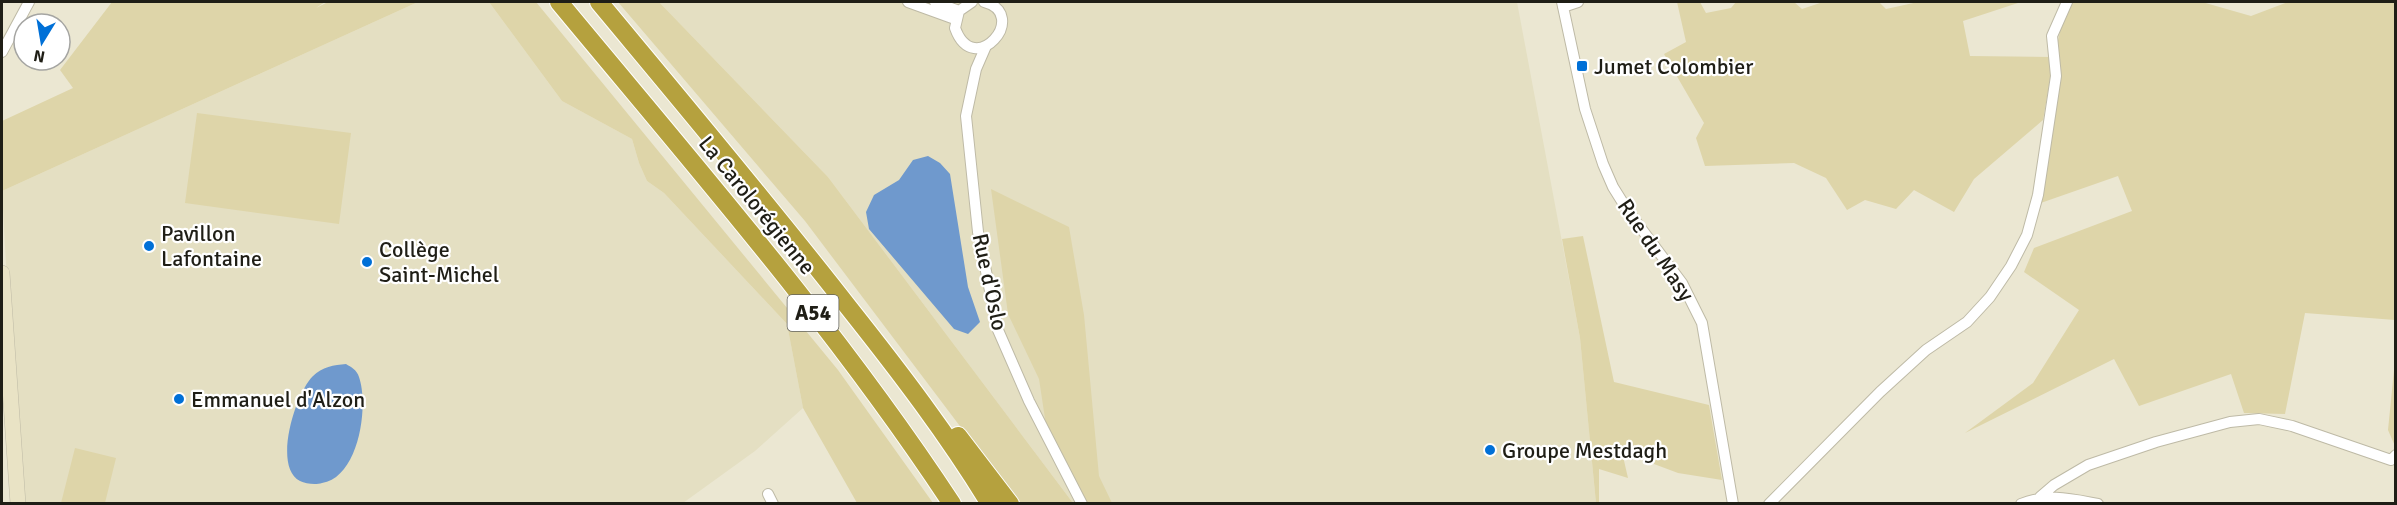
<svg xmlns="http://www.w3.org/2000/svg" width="2397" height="505" viewBox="0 0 2397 505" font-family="Signika,sans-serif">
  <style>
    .built { fill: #e4dfc2 }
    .green { fill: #ded5a9 }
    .water { fill: #6f99cd }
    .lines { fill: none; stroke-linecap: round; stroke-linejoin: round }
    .street-casing { stroke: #bebaa6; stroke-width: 12 }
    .secondary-casing { stroke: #bebaa6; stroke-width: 16 }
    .highway-casing { stroke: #fff; stroke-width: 20 }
    .street { stroke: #fff; stroke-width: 10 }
    .secondary { stroke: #e9e3c5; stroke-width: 15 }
    .highway { stroke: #b5a13e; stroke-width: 18 }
    .poi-dot { fill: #0070d7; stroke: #fff; stroke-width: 2 }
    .labels { text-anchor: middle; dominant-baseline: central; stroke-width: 4.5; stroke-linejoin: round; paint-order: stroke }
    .shield { fill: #fff; stroke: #62625c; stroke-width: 1.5 }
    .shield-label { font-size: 21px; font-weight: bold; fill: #1f1e16 }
    .poi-label { font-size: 22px; fill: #1f1e16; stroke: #fff; text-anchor: start }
    .street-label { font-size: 22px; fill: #1f1e16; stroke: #fff }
  </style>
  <rect width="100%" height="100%" fill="#ebe7d2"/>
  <path class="built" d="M418 2H489L562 101 632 139 639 163 647 181 664 193 787 324 803 408 755 451 683 503H19L2 191Z
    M659 2H1517L1580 338 1596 503H1073L828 177Z"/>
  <path class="green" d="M112 2H325L316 8 328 2H418L2 191V121L73 88 60 70Z
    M489 2H536L838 370 933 503H857L803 408 787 324 664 193 647 181 639 163 632 139 562 101Z
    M618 2H659L828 177 1073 503H1018L805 221Z
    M1677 2H1700L1706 13 1731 8 1736 2H1794L1802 9 1823 2H1879L1886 9 1918 2H2021L1963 21 1970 56 2054 57 2067 2H2202L2251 16 2288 2H2395V320L2305 313 2285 414 2244 413 2231 374 2139 406 2114 359 1965 433 2033 383 2079 310 2024 272 2034 248 2132 211 2118 176 2035 205 2053 62 2043 120 1974 179 1954 212 1914 190 1896 209 1865 200 1847 210 1826 178 1794 163 1705 166 1696 138 1704 123 1664 54 1686 42Z
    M31 60H52V69H31Z
    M197 113 351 133 339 224 185 203Z
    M991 189 1069 227 1084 315 1099 476 1112 503H1086L1046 425 1039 379 1008 314Z
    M1583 236 1614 382 1709 405 1722 480 1678 473 1622 452 1628 478 1599 469V503H1596L1580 338 1562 239Z
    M2395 360 2396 446H2395L2388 430Z
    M75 448 116 458 105 503H61Z"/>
  <path class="water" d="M928 156 940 163 950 174 968 287 980 322 968 334 954 329 869 229 866 212 874 195 899 180 913 160Z
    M346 364C351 367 357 370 359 377 369 406 359 477 322 483 316 485 306 484 300 481 272 467 296 392 313 376 322 367 334 365 346 364Z"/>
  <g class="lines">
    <g class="street-casing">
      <path id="street" d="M908 2 955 19
        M935 2 959 11
        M972 2 959 11 955 28C974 81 1031 14 984 2
        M1562 2 1585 109 1603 164 1613 187 1628 211 1682 283 1702 323 1733 504
        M1563 7 1578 2
        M986 46 976 69 966 116 978 232 998 330 1029 401 1082 504
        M2 52 29 2
        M768 494 773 504
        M2040 497 2054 485 2088 465 2156 442 2230 422 2259 419 2292 426 2391 460 2396 455
        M1769 504 1880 392 1926 350 1967 322 1990 297 2011 266 2027 235 2038 195 2056 76 2052 36 2067 2
        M2021 504C2048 493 2071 499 2098 504"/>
    </g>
    <g class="secondary-casing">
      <path id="secondary" d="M2 273 18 504"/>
    </g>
    <g class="highway-casing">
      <path id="highway" d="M559 2C694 165 835 326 952 504
        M599 2C683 103 768 204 849 308 899 371 948 435 990 504
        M958 436 1010 504"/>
    </g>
    <use href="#street" class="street"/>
    <use href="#secondary" class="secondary"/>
    <use href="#highway" class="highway"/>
  </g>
  <g class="poi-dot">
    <rect x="1576" y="60" width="12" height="12" rx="3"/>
    <circle cx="149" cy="246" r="6"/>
    <circle cx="367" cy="262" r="6"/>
    <circle cx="179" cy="399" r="6"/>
    <circle cx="1490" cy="450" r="6"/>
  </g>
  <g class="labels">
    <rect class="shield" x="787.5" y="295" width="51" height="36" rx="4.5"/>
    <g class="shield-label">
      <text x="813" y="313">A54</text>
    </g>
    <g class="poi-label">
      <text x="1594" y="66">Jumet Colombier</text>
      <text x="161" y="233">Pavillon<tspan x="161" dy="25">Lafontaine</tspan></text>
      <text x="379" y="249">Collège<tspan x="379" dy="25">Saint-Michel</tspan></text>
      <text x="191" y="399">Emmanuel d'Alzon</text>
      <text x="1502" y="450">Groupe Mestdagh</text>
    </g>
    <g class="street-label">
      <text transform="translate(757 205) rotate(51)">La Carolorégienne</text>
      <text transform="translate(1656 250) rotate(56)">Rue du Masy</text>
      <text transform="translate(990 282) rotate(78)">Rue d'Oslo</text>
    </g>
  </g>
  <rect width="2397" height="505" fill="none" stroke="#1f1e16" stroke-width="6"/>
  <g transform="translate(42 42) rotate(191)"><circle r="28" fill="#ffffff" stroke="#a5a5a2" stroke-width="1.5"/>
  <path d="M0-4.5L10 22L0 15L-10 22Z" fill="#0070d7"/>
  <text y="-9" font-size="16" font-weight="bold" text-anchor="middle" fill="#1f1e16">N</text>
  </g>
</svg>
